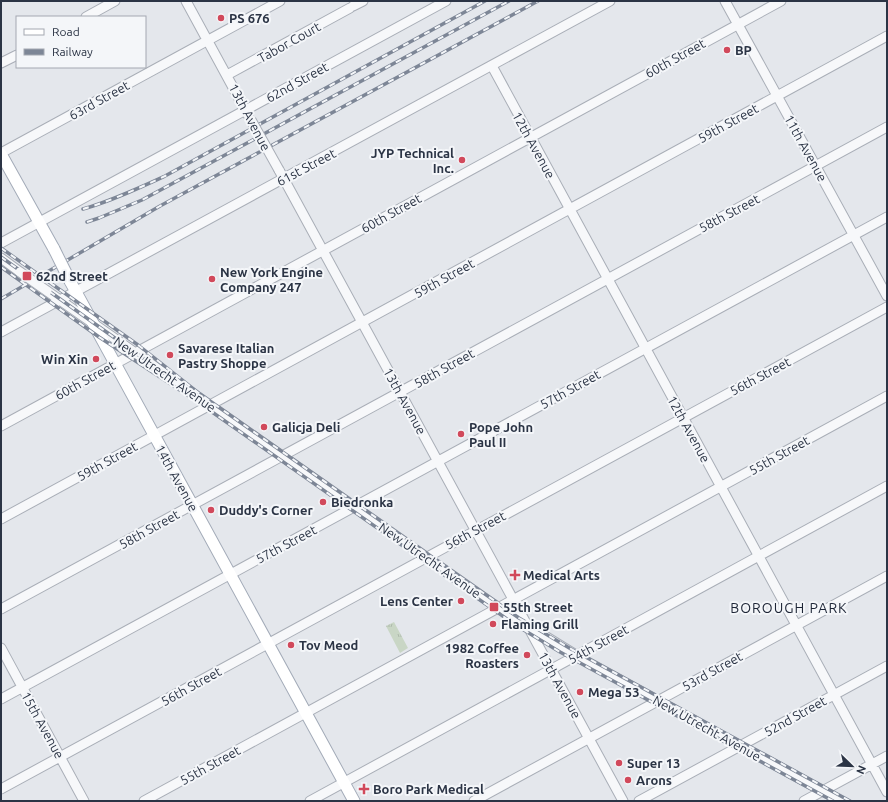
<svg xmlns="http://www.w3.org/2000/svg" width="888" height="802" viewBox="0 0 888 802" font-family="Ubuntu,sans-serif">
  <style>
    .grass { fill: url(#grass-tufts) }
    .lines { fill: none; stroke-linecap: round; stroke-linejoin: round }
    .minor-casing { stroke: #a9aeb7; stroke-width: 11 }
    .major-casing { stroke: #a3abb8; stroke-width: 13 }
    .minor { stroke: #f7f8fa; stroke-width: 9 }
    .major { stroke: #fff; stroke-width: 11 }
    .rail-casing { stroke: #7d8696; stroke-width: 3.5 }
    .rail { stroke: #f4f6f9; stroke-width: 2; stroke-dasharray: 6; stroke-linecap: butt }
    .minor-bridge-casing { stroke: #a9aeb7; stroke-width: 11; stroke-linecap: butt }
    .major-bridge-casing { stroke: #a3abb8; stroke-width: 13; stroke-linecap: butt }
    .minor-bridge { stroke: #f7f8fa; stroke-width: 9 }
    .major-bridge { stroke: #fff; stroke-width: 11 }
    .poi-dot { fill: #d1495b; stroke: #f4f6f9; stroke-width: 1.5 }
    .labels { text-anchor: middle; dominant-baseline: central; stroke-width: 4; stroke-linejoin: round; paint-order: stroke }
    .poi-label { font-size: 13px; font-weight: bold; fill: #2b3445; stroke: #f4f6f9; text-anchor: start }
    .street-label { font-size: 13px; fill: #2b3445; stroke: #f4f6f9 }
    .neighbourhood-label { font-size: 14px; letter-spacing: 1px; fill: #1d2536; stroke: #f4f6f9 }
  </style>
  <defs>
    <pattern id="grass-tufts" width="24" height="20" patternUnits="userSpaceOnUse"><rect width="24" height="20" fill="#c9d6c5"/><path d="M3 7l-1-3M5 7V3M7 7l1-3M15 17l-1-3M17 17v-4M19 17l1-3" fill="none" stroke="#adb8ab"/></pattern>
  </defs>
  <rect width="100%" height="100%" fill="#e4e7ec"/>
  <path class="grass" d="M394 622 408 648 400 653 386 626Z"/>
  <g class="lines">
    <g class="minor-casing">
      <path id="minor" d="M186 1 248 115
        M725 1 887 296
        M353 6 363 1
        M86 17 115 1
        M1 63 17 55
        M492 66 887 792
        M227 75 350 8
        M1 153 280 1
        M279 170 623 801
        M1 243 446 1
        M1 258 20 272
        M47 291 493 604 584 660 841 801
        M1 332 610 1
        M1 426 781 1
        M1 519 887 36
        M1 609 887 127
        M1 648 84 801
        M1 699 887 217
        M1 789 887 307
        M144 801 887 396
        M310 801 887 486
        M474 801 887 576
        M639 801 887 666
        M804 801 887 756"/>
    </g>
    <g class="major-casing">
      <path id="major" d="M1 154 54 249
        M70 281 354 801"/>
    </g>
    <use href="#minor" class="minor"/>
    <use href="#major" class="major"/>
    <g class="rail-casing">
      <path id="rail" d="M83 209C111 201 139 188 165 176L485 1
        M87 222 99 218 142 200 509 1
        M1 248 138 345 200 394 519 618 571 649 850 801
        M1 257 164 373
        M1 267 99 337 195 400 514 624 560 652 833 801
        M1 299 160 206 538 1"/>
    </g>
    <use href="#rail" class="rail"/>
    <g class="minor-bridge-casing">
      <path id="minor-bridge" d="M251 120 279 170
        M20 272 47 291"/>
    </g>
    <g class="major-bridge-casing">
      <path id="major-bridge" d="M54 249 70 281"/>
    </g>
    <use href="#minor-bridge" class="minor-bridge"/>
    <use href="#major-bridge" class="major-bridge"/>
  </g>
  <g class="poi-dot">
    <circle cx="221" cy="18" r="4"/>
    <circle cx="727" cy="50" r="4"/>
    <circle cx="462" cy="160" r="4"/>
    <rect x="22" y="271" width="10" height="10" rx="2"/>
    <circle cx="212" cy="279" r="4"/>
    <circle cx="170" cy="355" r="4"/>
    <circle cx="96" cy="359" r="4"/>
    <circle cx="264" cy="427" r="4"/>
    <circle cx="461" cy="434" r="4"/>
    <circle cx="323" cy="502" r="4"/>
    <circle cx="211" cy="510" r="4"/>
    <path d="M513 569h4v4h4v4h-4v4h-4v-4h-4v-4h4z"/>
    <circle cx="461" cy="601" r="4"/>
    <rect x="489" y="602" width="10" height="10" rx="2"/>
    <circle cx="493" cy="624" r="4"/>
    <circle cx="291" cy="645" r="4"/>
    <circle cx="527" cy="655" r="4"/>
    <circle cx="580" cy="692" r="4"/>
    <circle cx="619" cy="763" r="4"/>
    <circle cx="628" cy="780" r="4"/>
    <path d="M362 783h4v4h4v4h-4v4h-4v-4h-4v-4h4z"/>
  </g>
  <g class="labels">
    <g class="poi-label">
      <text x="229" y="18">PS 676</text>
      <text x="735" y="50">BP</text>
      <text x="454" y="153" text-anchor="end">JYP Technical<tspan x="454" dy="15">Inc.</tspan></text>
      <text x="220" y="272">New York Engine<tspan x="220" dy="15">Company 247</tspan></text>
      <text x="36" y="276">62nd Street</text>
      <text x="178" y="348">Savarese Italian<tspan x="178" dy="15">Pastry Shoppe</tspan></text>
      <text x="88" y="359" text-anchor="end">Win Xin</text>
      <text x="272" y="427">Galicja Deli</text>
      <text x="469" y="427">Pope John<tspan x="469" dy="15">Paul II</tspan></text>
      <text x="331" y="502">Biedronka</text>
      <text x="219" y="510">Duddy's Corner</text>
      <text x="523" y="575">Medical Arts</text>
      <text x="453" y="601" text-anchor="end">Lens Center</text>
      <text x="503" y="607">55th Street</text>
      <text x="501" y="624">Flaming Grill</text>
      <text x="299" y="645">Tov Meod</text>
      <text x="519" y="648" text-anchor="end">1982 Coffee<tspan x="519" dy="15">Roasters</tspan></text>
      <text x="588" y="692">Mega 53</text>
      <text x="627" y="763">Super 13</text>
      <text x="636" y="780">Arons</text>
      <text x="373" y="789">Boro Park Medical</text>
    </g>
    <g class="street-label">
      <text transform="translate(289 42) rotate(-29)">Tabor Court</text>
      <text transform="translate(675 58) rotate(-29)">60th Street</text>
      <text transform="translate(297 82) rotate(-29)">62nd Street</text>
      <text transform="translate(99 100) rotate(-29)">63rd Street</text>
      <text transform="translate(250 117) rotate(62)">13th Avenue</text>
      <text transform="translate(728 123) rotate(-29)">59th Street</text>
      <text transform="translate(534 145) rotate(61)">12th Avenue</text>
      <text transform="translate(806 148) rotate(61)">11th Avenue</text>
      <text transform="translate(306 167) rotate(-28)">61st Street</text>
      <text transform="translate(391 213) rotate(-29)">60th Street</text>
      <text transform="translate(729 213) rotate(-28)">58th Street</text>
      <text transform="translate(444 278) rotate(-29)">59th Street</text>
      <text transform="translate(444 368) rotate(-29)">58th Street</text>
      <text transform="translate(165 374) rotate(35)">New Utrecht Avenue</text>
      <text transform="translate(760 376) rotate(-28)">56th Street</text>
      <text transform="translate(85 380) rotate(-29)">60th Street</text>
      <text transform="translate(570 389) rotate(-29)">57th Street</text>
      <text transform="translate(405 401) rotate(61)">13th Avenue</text>
      <text transform="translate(689 429) rotate(61)">12th Avenue</text>
      <text transform="translate(779 455) rotate(-29)">55th Street</text>
      <text transform="translate(107 461) rotate(-29)">59th Street</text>
      <text transform="translate(177 478) rotate(61)">14th Avenue</text>
      <text transform="translate(149 529) rotate(-29)">58th Street</text>
      <text transform="translate(475 530) rotate(-28)">56th Street</text>
      <text transform="translate(286 544) rotate(-28)">57th Street</text>
      <text transform="translate(430 560) rotate(35)">New Utrecht Avenue</text>
      <text transform="translate(598 644) rotate(-29)">54th Street</text>
      <text transform="translate(712 671) rotate(-29)">53rd Street</text>
      <text transform="translate(560 685) rotate(61)">13th Avenue</text>
      <text transform="translate(191 686) rotate(-29)">56th Street</text>
      <text transform="translate(795 716) rotate(-29)">52nd Street</text>
      <text transform="translate(43 725) rotate(61)">15th Avenue</text>
      <text transform="translate(707 728) rotate(29)">New Utrecht Avenue</text>
      <text transform="translate(210 765) rotate(-29)">55th Street</text>
    </g>
    <g class="neighbourhood-label">
      <text x="789" y="608">BOROUGH PARK</text>
    </g>
  </g>
  <rect width="888" height="802" fill="none" stroke="#2b3445" stroke-width="4"/>
  <rect x="16" y="16" width="130" height="52" fill="#f4f6f9" stroke="#a4a8b1"/>
  <rect x="24" y="29" width="20" height="6" fill="#ffffff" stroke="#a4a8b1"/>
  <text x="52" y="36" font-size="12" fill="#2b3445">Road</text>
  <rect x="24" y="49" width="20" height="6" fill="#7d8696" stroke="#a4a8b1"/>
  <text x="52" y="56" font-size="12" fill="#2b3445">Railway</text>
  <g transform="translate(852 766) rotate(113)" stroke="#f4f6f9" stroke-width="3" paint-order="stroke">
  <path d="M0-3L7 15L0 10L-7 15Z" fill="#2b3445"/>
  <text y="-6" font-size="11" font-weight="bold" text-anchor="middle" fill="#2b3445">N</text>
  </g>
</svg>
